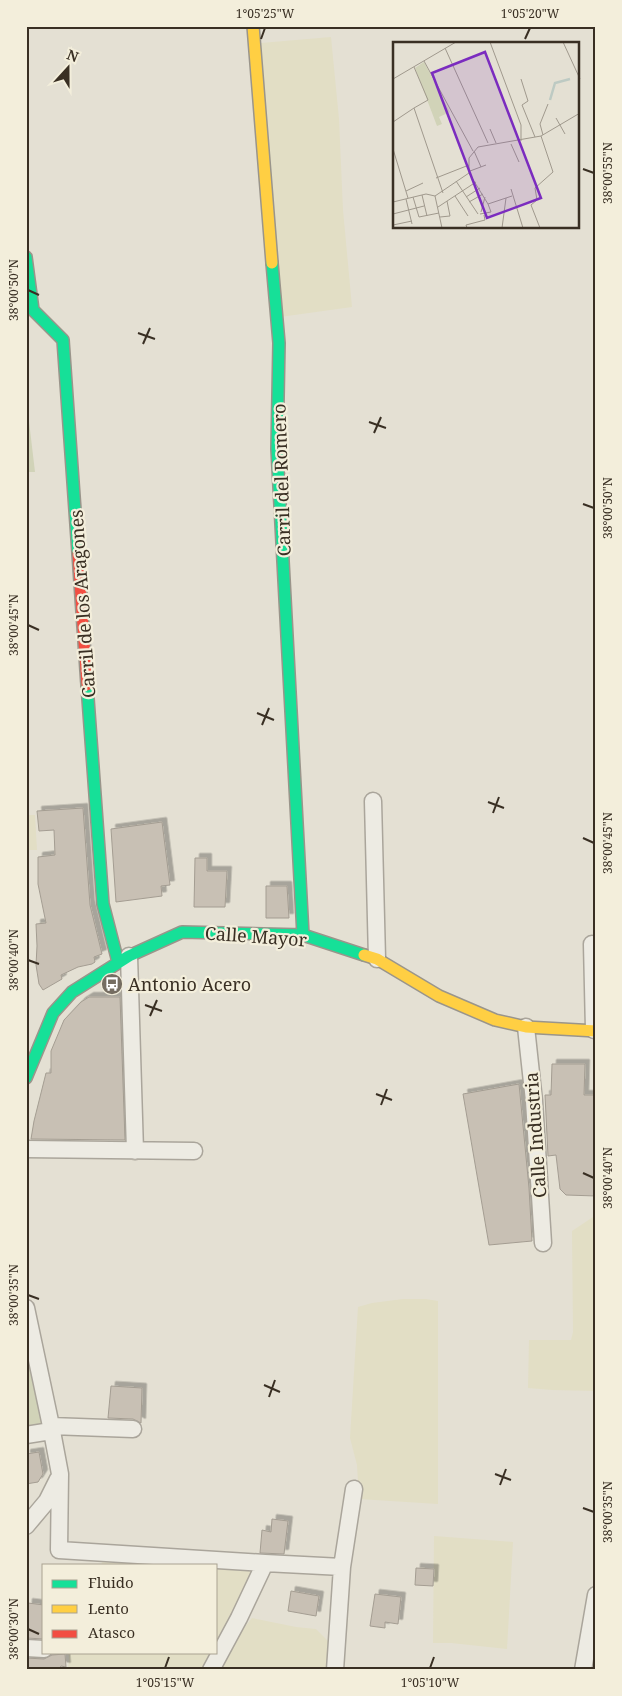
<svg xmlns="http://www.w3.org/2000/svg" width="622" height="1696" viewBox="0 0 622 1696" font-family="'Noto Serif',serif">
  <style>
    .farmland { fill: #e2dec5 }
    .green { fill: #d1d3b8 }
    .building { fill: #c8c0b4; stroke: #a49d92; filter: url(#shadow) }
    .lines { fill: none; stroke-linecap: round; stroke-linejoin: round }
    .street-casing { stroke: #aaa59b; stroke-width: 19 }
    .fast-casing { stroke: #9a958b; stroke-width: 14 }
    .slow-casing { stroke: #9a958b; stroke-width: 14 }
    .jam-casing { stroke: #9a958b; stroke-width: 14 }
    .street { stroke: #edebe3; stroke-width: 16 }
    .fast { stroke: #16e098; stroke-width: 11 }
    .slow { stroke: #ffcf43; stroke-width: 11 }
    .jam { stroke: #f24e42; stroke-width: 11 }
    .ticks { fill: none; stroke: #392f23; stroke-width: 2 }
    .labels { text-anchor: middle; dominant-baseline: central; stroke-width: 4.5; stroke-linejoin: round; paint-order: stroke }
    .street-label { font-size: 18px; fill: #392f23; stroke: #f3eedb }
    .poi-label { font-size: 18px; fill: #392f23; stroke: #f3eedb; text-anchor: start }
    .inset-river { fill: none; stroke: #bdcac3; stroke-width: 2.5 }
    .inset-road { fill: none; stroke: #a0998d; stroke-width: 1 }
    .view { fill: #7b2cbf; fill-opacity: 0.15; stroke: #7b2cbf; stroke-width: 2.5 }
    .inset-edge { fill: none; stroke: #392f23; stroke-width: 2.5 }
    .neatline { fill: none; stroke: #392f23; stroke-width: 2 }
    .ticks-label { font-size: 12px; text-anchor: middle; fill: #392f23 }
  </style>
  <defs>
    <filter id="shadow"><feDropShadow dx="4.5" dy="-4.5" stdDeviation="0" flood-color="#0004"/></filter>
  </defs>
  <rect width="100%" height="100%" fill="#e4e0d3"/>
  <path class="farmland" d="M331 37 339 119 343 210 352 307 280 317 261 43Z
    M26 815H35L37 850H26Z
    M596 1215V1391L552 1390 528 1388 529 1340H571L573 1332 572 1231Z
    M403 1299H426L438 1301V1504L359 1499 357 1465 350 1438 358 1307 372 1303Z
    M434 1536 513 1542 507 1649 451 1643H433Z
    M101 1555 251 1567 253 1571 216 1648V1565H102Z
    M252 1618 296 1627 316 1629 332 1645 330 1670H217L236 1638Z
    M67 1652H214L203 1670H68L69 1656Z"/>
  <path class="green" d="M26 396 35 472H26Z
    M37 1363 50 1430 26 1434V1365Z"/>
  <path class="building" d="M83 808 90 905 102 954 94 957 95 962 92 964 78 967 61 975 62 979 43 990 39 984 36 965 37 946 36 924 46 923 38 884V857L55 855 54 830 39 831 37 811Z
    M162 822 170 885 161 886 162 896 116 902 111 829Z
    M195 858H207V871H227L225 907H194Z
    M266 886H287L289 918H266Z
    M89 997H120L125 1140 31 1139 34 1121 46 1073H51V1051L64 1020 81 1002Z
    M552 1064H585L584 1095H596V1196L566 1195 560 1189 556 1155 548 1156 545 1095H551Z
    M519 1084 529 1188 532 1241 489 1245 463 1094Z
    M111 1386 142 1388 141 1423 133 1419 108 1418Z
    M39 1452 43 1474 38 1482 26 1484V1454Z
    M272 1519 288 1521 284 1554 260 1553 262 1530 271 1532Z
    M416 1568 434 1569 433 1586 415 1585Z
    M291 1591 319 1596 316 1616 288 1611Z
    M375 1594 401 1597 398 1624 385 1622V1628L370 1626Z
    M28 1603 44 1605V1639L26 1638Z
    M65 1654 66 1667 61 1666 59 1669 40 1668V1670H26V1658L44 1659 52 1655Z"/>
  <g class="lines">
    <g class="street-casing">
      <path id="street" d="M373 801 377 959
        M592 944 594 1030
        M129 956 135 1151
        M526 1027 534 1101 543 1243
        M26 1149 194 1151
        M26 1308 51 1426 60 1474 59 1550 265 1563 342 1567
        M51 1426 133 1429
        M26 1435 51 1431
        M26 1526 47 1501 58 1479
        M26 1648 44 1649
        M211 1670 239 1618 265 1563
        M335 1670 342 1567 354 1489
        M583 1670 596 1595"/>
    </g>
    <g class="fast-casing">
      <path id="fast" d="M26 257 33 310 63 340 78 553
        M272 263 279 343 277 449 303 935
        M87 685 103 904 118 962
        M26 1078 53 1013 72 992 129 956 182 932 303 935 364 955"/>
    </g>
    <g class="slow-casing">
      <path id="slow" d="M253 26 272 263
        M364 955 377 959 439 996 495 1020 526 1027 596 1031"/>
    </g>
    <g class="jam-casing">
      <path id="jam" d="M78 553 87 685"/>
    </g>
    <use href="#street" class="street"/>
    <use href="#fast" class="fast"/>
    <use href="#slow" class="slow"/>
    <use href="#jam" class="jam"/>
  </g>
  <path class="ticks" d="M261 39 265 28M525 39 530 28M583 169 594 173M28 290 39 295M138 333 155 339M143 344 150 328M369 422 386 428M374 433 381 417M583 504 594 508M28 625 39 630M257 713 274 720M262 725 269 708M488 802 504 808M493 813 499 797M583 838 594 843M28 960 39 964M145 1005 162 1011M150 1016 157 1000M376 1094 392 1100M381 1105 387 1089M583 1173 594 1178M28 1295 39 1299M264 1385 280 1392M269 1397 275 1380M495 1474 511 1480M500 1485 506 1469M583 1508 594 1512M28 1629 39 1634M165 1668 169 1657M430 1668 434 1657"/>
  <defs>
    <g id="bus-disc" transform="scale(1.125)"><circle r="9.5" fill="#756d61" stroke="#f3eedb"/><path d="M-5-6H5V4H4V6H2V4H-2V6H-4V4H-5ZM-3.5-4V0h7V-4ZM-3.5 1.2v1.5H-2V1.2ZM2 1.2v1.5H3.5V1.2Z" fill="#fff"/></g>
  </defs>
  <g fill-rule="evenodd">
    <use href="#bus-disc" x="112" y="984"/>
  </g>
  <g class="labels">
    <g class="street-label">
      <text transform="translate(281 480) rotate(-92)">Carril del Romero</text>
      <text transform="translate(82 604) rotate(-94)">Carril de los Aragones</text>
      <text transform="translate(256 936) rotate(4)">Calle Mayor</text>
      <text transform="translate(535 1135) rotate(-94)">Calle Industria</text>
    </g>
    <g class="poi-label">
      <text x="128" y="984">Antonio Acero</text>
    </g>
  </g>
  <g transform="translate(393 42)">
    <rect width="186" height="186" fill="#e4e0d3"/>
    <path d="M31 20 57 70 46 75 49 82 44 84 22 26Z" fill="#d1d3b8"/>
    <path class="inset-river" d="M157 58 162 41 177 37"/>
    <path class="inset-road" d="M97 0 128 83V99M170 0 187 37M52 6 95 101M31 19 80 109M21 25 35 58 21 66 50 151M0 37 63 0M128 37 135 59 129 63 142 95M163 76 172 92M0 80 21 66M97 87 103 101M150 93 147 82 155 62M118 102 126 120M0 107 15 156M81 109 88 125M77 129 93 123M76 131 95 162 119 154M43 136 76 123M63 139 85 172M118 147 130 186M13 149 30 141M29 153 34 174M42 154 76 131V116L85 105 148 94 187 71M42 154 49 186M62 154 75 174M20 155 26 175 46 171M73 155 87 146M13 157 19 182M0 160 33 152 42 154M76 160 90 152M45 165 83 140M88 170 92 155M0 172 31 164M87 172 98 170 95 162M47 175 57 174 54 159M0 183 19 179M74 186 73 183 92 178 91 173M109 186 113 156M147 186 138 163 144 158 142 146 160 130 148 94"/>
    <path class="view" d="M92 10 148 156 94 176 39 31Z"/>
    <rect width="186" height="186" class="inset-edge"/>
  </g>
  <rect width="622" height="1696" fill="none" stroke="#f3eedb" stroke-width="55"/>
  <rect x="42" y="1564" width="175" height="90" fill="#f3eedb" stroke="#a9a291"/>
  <rect x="52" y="1580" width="25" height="8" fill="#16e098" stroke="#a9a291"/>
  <text x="88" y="1588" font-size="15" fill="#392f23">Fluido</text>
  <rect x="52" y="1605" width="25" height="8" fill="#ffcf43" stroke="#a9a291"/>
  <text x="88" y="1614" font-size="15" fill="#392f23">Lento</text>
  <rect x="52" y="1630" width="25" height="8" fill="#f24e42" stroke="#a9a291"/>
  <text x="88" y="1638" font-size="15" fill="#392f23">Atasco</text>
  <g transform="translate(68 68) rotate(21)" stroke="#f3eedb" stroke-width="4" paint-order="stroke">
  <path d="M0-4L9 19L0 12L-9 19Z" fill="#392f23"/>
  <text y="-8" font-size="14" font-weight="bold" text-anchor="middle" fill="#392f23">N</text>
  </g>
  <rect x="28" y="28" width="566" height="1640" class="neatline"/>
  <g class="ticks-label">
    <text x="265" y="18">1°05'25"W</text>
    <text x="530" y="18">1°05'20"W</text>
    <text transform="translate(608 173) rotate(-90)" y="4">38°00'55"N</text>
    <text transform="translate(14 290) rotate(-90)" y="4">38°00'50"N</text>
    <text transform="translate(608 508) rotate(-90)" y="4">38°00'50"N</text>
    <text transform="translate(14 625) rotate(-90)" y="4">38°00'45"N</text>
    <text transform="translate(608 843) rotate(-90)" y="4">38°00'45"N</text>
    <text transform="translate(14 960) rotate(-90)" y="4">38°00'40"N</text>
    <text transform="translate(608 1178) rotate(-90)" y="4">38°00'40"N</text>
    <text transform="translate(14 1295) rotate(-90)" y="4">38°00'35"N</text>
    <text transform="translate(608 1512) rotate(-90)" y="4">38°00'35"N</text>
    <text transform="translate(14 1629) rotate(-90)" y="4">38°00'30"N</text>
    <text x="165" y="1687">1°05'15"W</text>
    <text x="430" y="1687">1°05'10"W</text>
  </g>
</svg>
